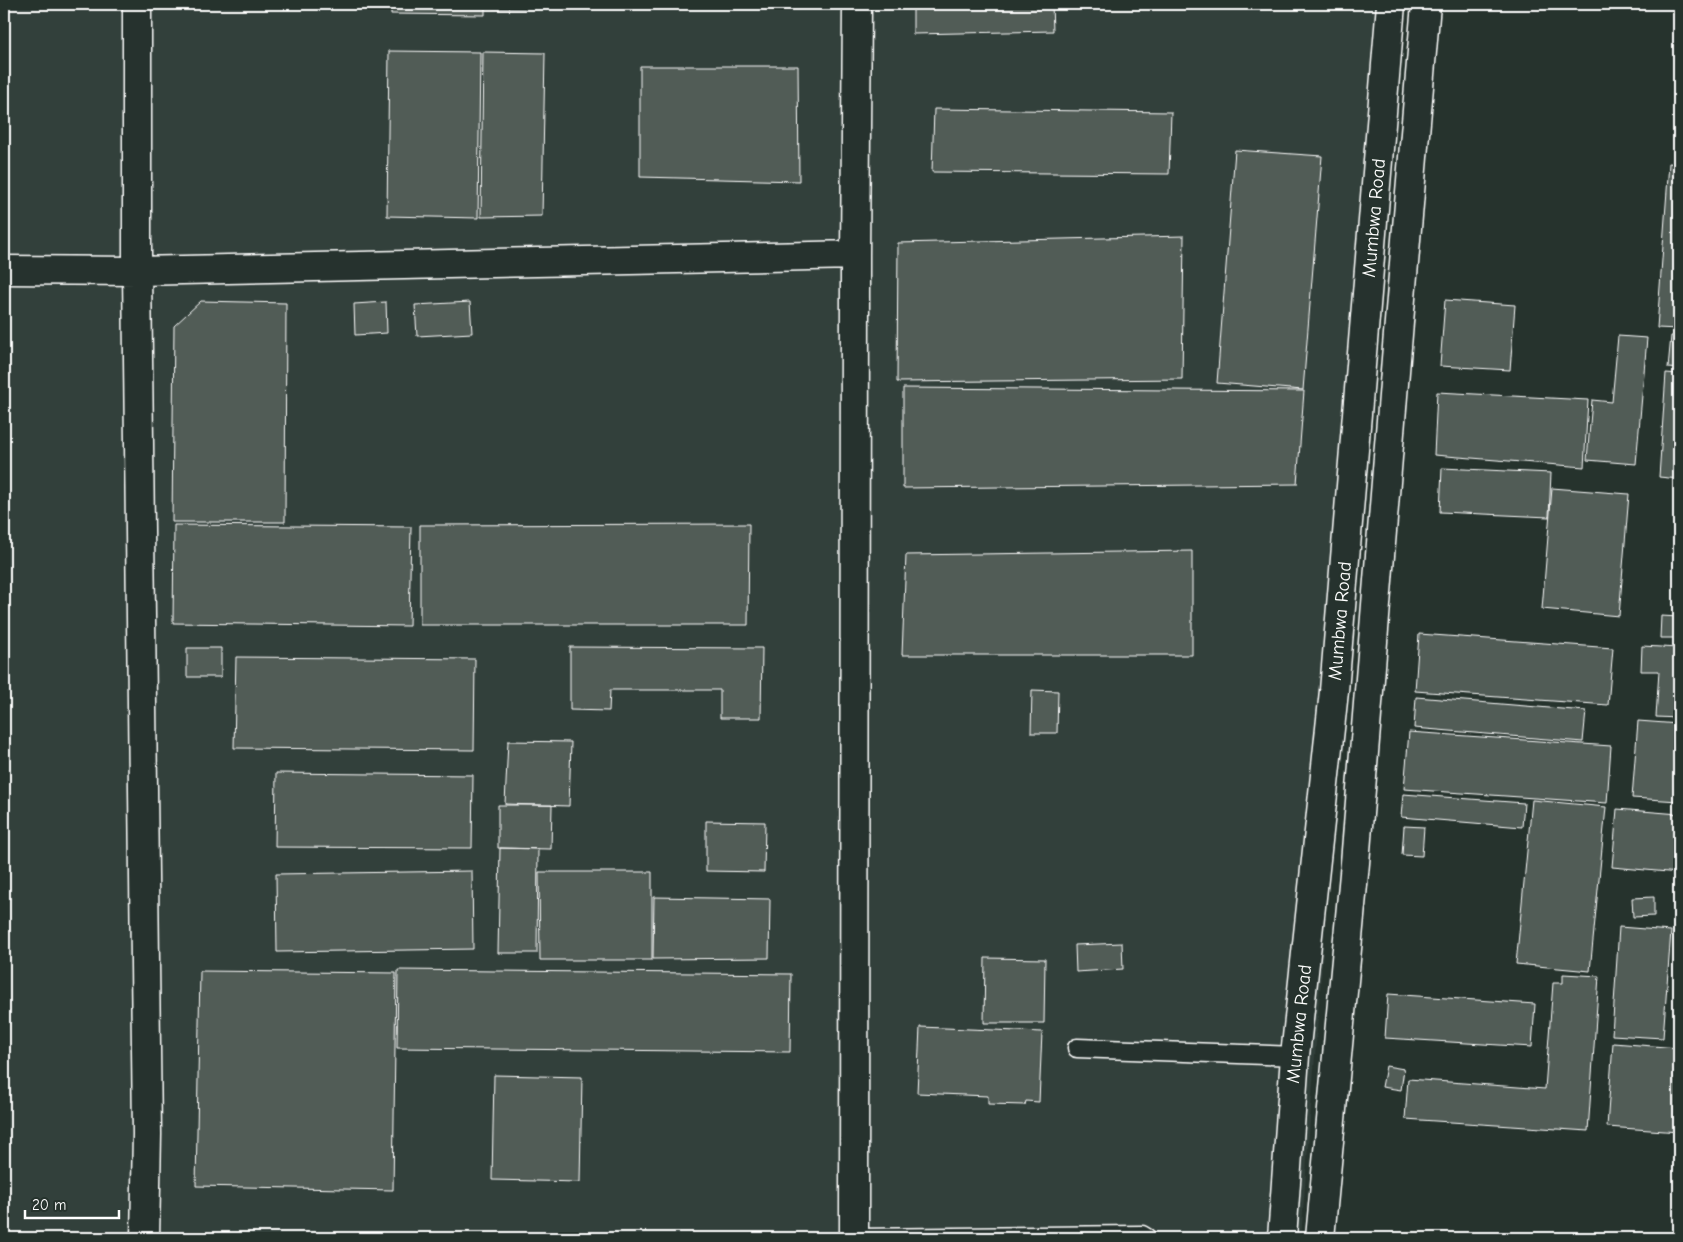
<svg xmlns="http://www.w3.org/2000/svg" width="1683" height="1242" viewBox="0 0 1683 1242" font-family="'Comic Neue',sans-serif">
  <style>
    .built { fill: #333f3a }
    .building { fill: #515c57; stroke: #fff }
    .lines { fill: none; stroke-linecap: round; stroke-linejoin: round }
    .lane-casing { stroke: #fff; stroke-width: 21 }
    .street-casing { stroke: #fff; stroke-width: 31 }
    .primary-casing { stroke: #fff; stroke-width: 31 }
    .lane { stroke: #26332d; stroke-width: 18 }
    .street { stroke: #26332d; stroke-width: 28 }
    .primary { stroke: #26332d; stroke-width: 28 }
    .labels { text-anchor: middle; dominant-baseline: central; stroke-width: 4; stroke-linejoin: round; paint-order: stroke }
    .street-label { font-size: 19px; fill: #fff; stroke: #26332d }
  </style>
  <rect width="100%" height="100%" fill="#26332d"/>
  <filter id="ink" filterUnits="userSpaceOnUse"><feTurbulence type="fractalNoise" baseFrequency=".02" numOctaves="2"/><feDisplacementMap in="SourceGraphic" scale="10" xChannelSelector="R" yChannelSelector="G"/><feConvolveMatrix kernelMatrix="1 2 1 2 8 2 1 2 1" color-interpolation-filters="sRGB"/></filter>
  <g filter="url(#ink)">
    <path class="built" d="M4 4H1396L1301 1238H4Z"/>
    <path class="building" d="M391 4H485V15L391 14Z
      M493 4H747V5L493 8Z
      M913 4H1052L1053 31 913 34Z
      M389 51 480 52 478 218 387 216Z
      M483 52 545 53 542 216 481 217Z
      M640 66H798L799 181 640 177Z
      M934 109 1171 112 1169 174 932 172Z
      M1235 150 1322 156 1303 390 1217 383Z
      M1669 163 1679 164V329L1657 328Z
      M1184 236 1182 379 897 382 898 243Z
      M1445 300 1515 305 1510 370 1440 366Z
      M201 301 286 303 285 522H172L174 326Z
      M386 302 387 333 355 335 354 304Z
      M470 302 472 333 417 336 415 305Z
      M1618 336 1647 338 1636 464 1587 460 1592 400 1612 402Z
      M1671 336H1679V369L1668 368Z
      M1666 373 1679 374V479L1659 477Z
      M903 388 1304 391 1297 484 903 488Z
      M1437 392 1588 400 1584 467 1434 455Z
      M1442 468 1551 473 1549 517 1440 512Z
      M1552 488 1629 494 1619 616 1542 609Z
      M749 524 748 625H420V525Z
      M174 525 411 527 409 626 173 623Z
      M1192 551V655H902L906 555Z
      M1661 616 1679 617V638H1660Z
      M1419 634 1613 648 1608 705 1415 691Z
      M1642 646 1679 648V718L1656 717 1659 671H1641Z
      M570 647 762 648 761 718H720V690H610L609 711 570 710Z
      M187 648H221V677H187Z
      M236 657 475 659 474 750 234 748Z
      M1032 690 1058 691 1057 733H1031Z
      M1416 697 1586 711 1583 742 1414 728Z
      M1638 721 1679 724V801L1632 798Z
      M1409 732 1611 746 1607 803 1404 789Z
      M508 741 571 742 569 806 505 804Z
      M276 773 473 775 472 848 275 847Z
      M1403 794 1524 803 1522 827 1401 817Z
      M1532 800 1606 807 1590 971 1516 964Z
      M498 805H552L551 849 498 848Z
      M1617 809 1679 814V873L1612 867Z
      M706 821 765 822 764 872 706 871Z
      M1404 826 1424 827 1422 856 1402 855Z
      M500 848 538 849 537 953H498Z
      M472 871 473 949 277 952 276 874Z
      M539 872H652V960H540Z
      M654 897 770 899 769 958 653 959Z
      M1654 897V916L1633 917 1632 898Z
      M1619 927 1671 931 1663 1038 1612 1035Z
      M1122 943 1123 969 1076 972 1075 945Z
      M985 958 1045 959 1044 1023H984Z
      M398 970 791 974 790 1052 397 1048Z
      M200 971 396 973 393 1190 196 1186Z
      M1563 974 1599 976 1588 1131 1405 1119 1408 1079 1545 1089 1553 983H1563Z
      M1388 994 1535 1004 1532 1047 1385 1038Z
      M920 1027 1042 1032 1039 1102 1026 1101 1025 1105 988 1104V1096L917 1093Z
      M1613 1043 1679 1048V1132L1607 1127Z
      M1386 1066 1404 1069 1401 1090 1382 1087Z
      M494 1075 582 1077 580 1182 492 1180Z"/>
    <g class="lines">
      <g class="lane-casing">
        <path id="lane" d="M1077 1048 1295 1056
          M854 1238 1142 1235 1147 1238"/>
      </g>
      <g class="street-casing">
        <path id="street" d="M137 4V271L147 1134 145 1238
          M4 270 137 271 855 255
          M854 1238 855 255 857 4"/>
      </g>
      <g class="primary-casing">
        <path id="primary" d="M1282 1238 1295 1056 1334 691 1391 4
          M1320 1238 1355 863 1399 322 1426 4"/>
      </g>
      <use href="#lane" class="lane"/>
      <use href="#street" class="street"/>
      <use href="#primary" class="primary"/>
    </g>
  </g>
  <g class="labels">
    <g class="street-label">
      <text transform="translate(1374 218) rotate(-85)">Mumbwa Road</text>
      <text transform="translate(1340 621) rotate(-85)">Mumbwa Road</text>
      <text transform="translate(1299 1024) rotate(-84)">Mumbwa Road</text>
    </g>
  </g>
  <rect width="1683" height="1242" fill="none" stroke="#26332d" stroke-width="20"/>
  <rect x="10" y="10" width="1663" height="1222" fill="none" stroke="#fff" stroke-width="2" filter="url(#ink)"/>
  <path d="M25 1210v8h94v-8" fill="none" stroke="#ffffff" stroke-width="2.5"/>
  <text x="32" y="1210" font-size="15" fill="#ffffff" stroke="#26332d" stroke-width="4" paint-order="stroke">20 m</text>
</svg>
